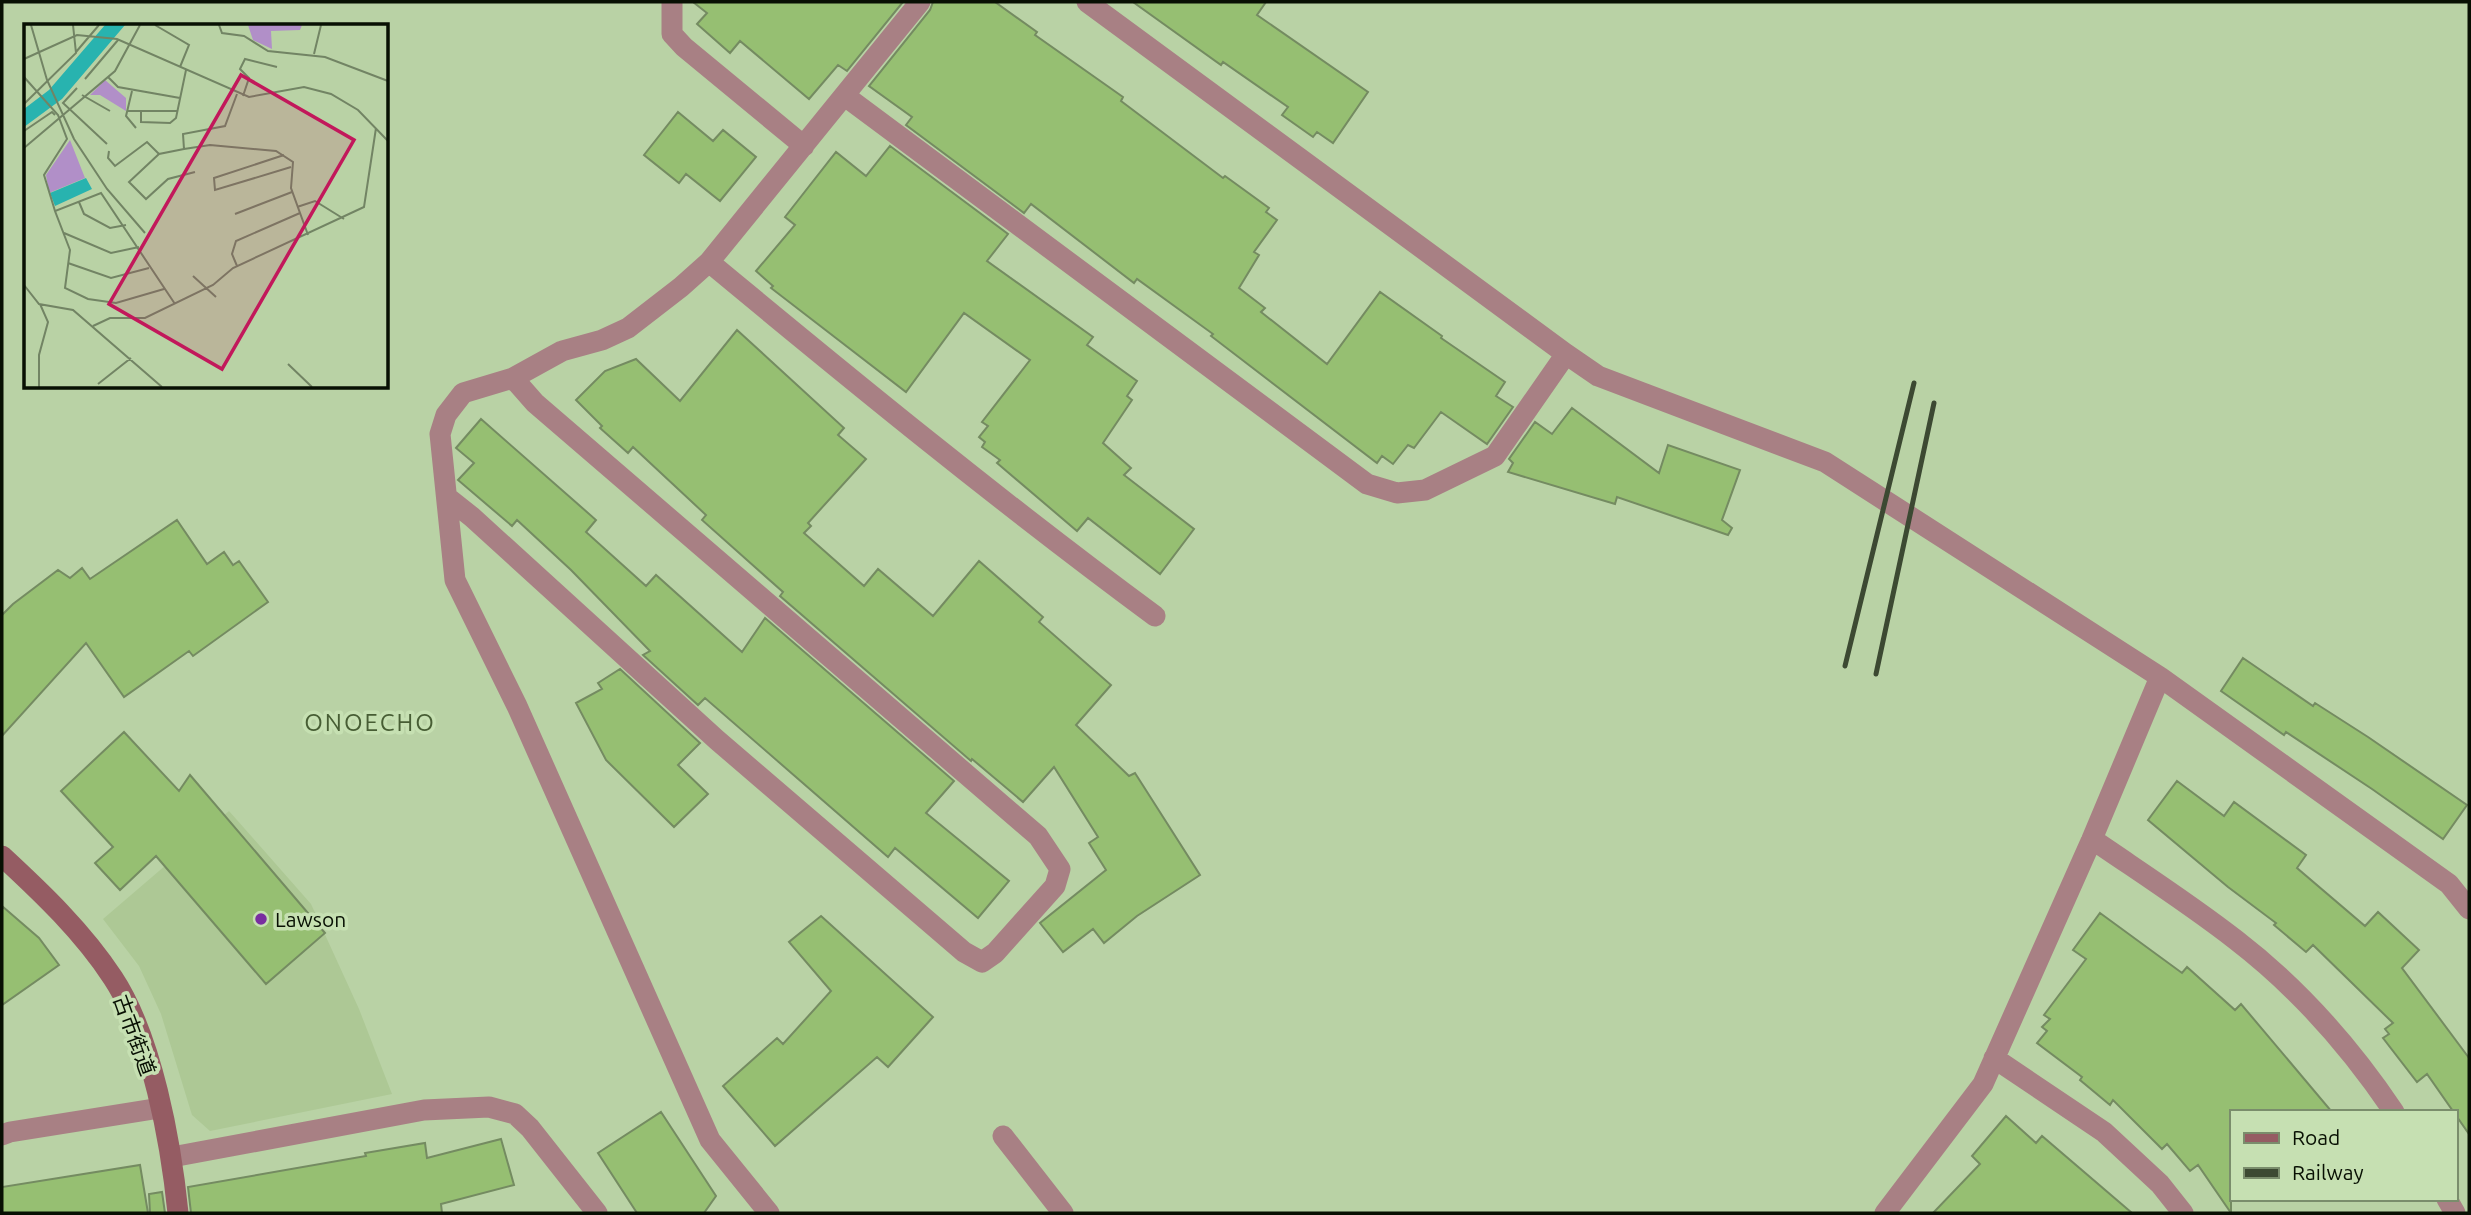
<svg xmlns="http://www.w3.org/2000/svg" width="2471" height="1215" viewBox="0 0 2471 1215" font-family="Ubuntu,'Noto Sans JP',sans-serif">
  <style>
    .built { fill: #adc895 }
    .building { fill: #96bf72; stroke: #748b61; stroke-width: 2 }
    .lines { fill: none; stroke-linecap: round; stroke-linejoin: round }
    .street { stroke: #a88084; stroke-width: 21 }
    .secondary { stroke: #955c63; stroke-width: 21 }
    .rail { stroke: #3c4932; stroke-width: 5 }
    .poi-dot { fill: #792ea0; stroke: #c6e0b2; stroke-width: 2.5 }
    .labels { text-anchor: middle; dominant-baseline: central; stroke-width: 7; stroke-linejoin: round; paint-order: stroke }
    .poi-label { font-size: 21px; fill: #081003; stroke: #c6e0b2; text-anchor: start }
    .street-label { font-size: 21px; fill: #081003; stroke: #c6e0b2 }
    .quarter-label { font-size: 24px; letter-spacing: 2px; fill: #475d34; stroke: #c6e0b2 }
    .inset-road { fill: none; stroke: #728464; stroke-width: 2 }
    .view { fill: #c2185b; fill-opacity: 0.15; stroke: #c2185b; stroke-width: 3.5 }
    .inset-edge { fill: none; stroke: #081003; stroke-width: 3.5 }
  </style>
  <rect width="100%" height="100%" fill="#b9d2a5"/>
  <path class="built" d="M229 811 311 904 359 1009 392 1094 210 1131 192 1115 161 1014 139 966 103 919Z"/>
  <path class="building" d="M693 2H903L847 71 838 65 809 99 740 41 730 53 697 24 707 13Z
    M933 2H995L1037 32 1035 35 1123 97 1121 101 1223 178 1225 176 1269 208 1266 212 1277 220 1254 252 1259 255 1239 288 1265 308 1261 312 1327 364 1380 292 1442 336 1441 338 1505 382 1496 396 1513 407 1487 444 1441 412 1414 448 1408 445 1393 464 1382 456 1377 463 1211 336 1213 334 1137 279 1134 283 1031 204 1024 213 906 125 912 117 869 86 930 10Z
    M1133 2H1266L1257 15 1368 92 1333 143 1317 132 1313 137 1282 115 1288 107 1223 62 1221 65Z
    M678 112 713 141 723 130 756 157 720 201 686 174 679 183 644 155Z
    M890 146 1008 234 987 261 1093 337 1087 345 1137 381 1127 396 1132 400 1103 443 1131 468 1124 475 1194 529 1160 574 1088 518 1077 531 997 463 1000 460 982 447 985 442 979 437 988 426 982 422 1030 360 964 313 906 392 771 288 773 286 756 271 795 225 785 217 836 152 866 176Z
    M737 330 844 428 838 435 866 459 808 523 811 526 804 533 864 586 878 569 933 616 979 561 1043 617 1039 622 1111 685 1076 725 1129 776 1135 773 1200 875 1137 916 1104 943 1093 929 1063 952 1040 923 1106 870 1089 843 1098 837 1054 767 1023 802 972 759 971 761 780 596 783 592 702 520 706 515 633 447 628 453 600 428 602 426 576 400 605 371 636 359 680 401Z
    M1572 408 1659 473 1668 445 1740 470 1722 520 1732 528 1728 535 1617 497 1615 504 1508 472 1513 463 1509 459 1535 422 1552 434Z
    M481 419 596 520 586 532 646 586 656 575 742 652 765 618 954 781 926 813 1009 881 978 918 895 848 888 857 705 698 698 705 643 655 650 651 571 570 517 520 512 526 458 480 474 463 456 448Z
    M177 520 207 564 224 552 233 565 239 561 268 602 193 656 189 651 124 697 86 643 2 736V615L13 604 58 570 70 578 82 568 90 579Z
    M2243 658 2313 706 2315 703 2368 737 2467 805 2443 839 2372 789 2286 732 2284 735 2221 691Z
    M620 669 700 743 678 765 708 794 674 827 606 760 576 703 602 689 598 683Z
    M124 732 179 791 190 775 325 933 266 984 156 856 120 890 95 863 113 847 61 791Z
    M2177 781 2224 816 2234 802 2306 855 2297 868 2365 926 2378 912 2419 950 2402 968 2469 1058V1134L2427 1074 2417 1082 2383 1038 2389 1034 2385 1029 2393 1023 2313 945 2306 952 2274 925 2276 923 2228 887 2148 820Z
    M2 906 39 938 59 965 2 1005Z
    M2100 913 2182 973 2187 967 2235 1010 2241 1004 2332 1112H2231V1213L2198 1165 2190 1171 2167 1144 2162 1149 2113 1100 2110 1105 2080 1080 2082 1077 2037 1043 2047 1031 2042 1027 2050 1019 2044 1015 2086 959 2073 950Z
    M821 916 933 1017 888 1067 877 1057 775 1146 723 1086 777 1038 783 1044 831 991 789 942Z
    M661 1112 716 1196 704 1213H637L598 1153Z
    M2006 1116 2036 1143 2042 1136 2132 1213H1933L1980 1164 1972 1156Z
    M501 1139 514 1185 441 1204 442 1213H191L188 1187 366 1156 365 1153 425 1143 427 1158Z
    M140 1165 148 1213H2V1187Z
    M162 1192 165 1213H150L149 1194Z"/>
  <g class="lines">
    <path class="street" d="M672 2V34L684 47 804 146
      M1087 2 1566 354 1598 376 1825 462 2160 677 2449 884 2469 909
      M845 96 1367 484 1397 493 1425 490 1495 456 1566 354
      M709 262C855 383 1002 503 1155 616
      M448 498 472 517 717 740 964 952 982 962 995 953 1055 886 1060 869 1038 836 535 403 513 378
      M2092 839C2140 872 2190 904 2236 940 2297 987 2351 1048 2394 1112
      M1994 1058 2104 1132 2160 1184 2183 1213
      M2 1135 10 1132 160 1108
      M1003 1136 1063 1213
      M172 1157 424 1110 489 1107 515 1114 530 1128 597 1213
      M2447 1199 2455 1213
      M769 1213 710 1140 517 706 455 580 440 434 446 415 463 393 513 378 562 351 602 340 628 328 681 287 709 262 920 2
      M1885 1213 1983 1084 2092 839 2160 677"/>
    <path class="secondary" d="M2 856C42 893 83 932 113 978 152 1037 171 1143 178 1213"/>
    <path class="rail" d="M1845 666 1914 383
      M1876 674 1934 403"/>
  </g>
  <circle class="poi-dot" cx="261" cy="919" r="7"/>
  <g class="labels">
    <g class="poi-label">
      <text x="275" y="919">Lawson</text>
    </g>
    <g class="street-label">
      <text transform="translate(135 1035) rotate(70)">古市街道</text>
    </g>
    <g class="quarter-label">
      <text x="370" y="722">ONOECHO</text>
    </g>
  </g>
  <g transform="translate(24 24)">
    <rect width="364" height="364" fill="#b9d2a5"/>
    <path d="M224 1H278L276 6 247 7 248 25 229 16ZM81 56 102 74V87L76 71H66ZM46 116 61 154 25 169 22 151Z" fill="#b18fc8"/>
    <path d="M81 1H101L38 75 0 103V85L25 66ZM62 154 68 165 31 182 26 169Z" fill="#28b3af"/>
    <path class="inset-road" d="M7 1 23 56 50 115 83 165 121 209M131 1 165 21 156 43M195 1 198 9 220 12 244 27 301 33 364 57M52 28 75 1M290 30 297 1M0 35 53 11 93 15 225 73 280 63 307 70 334 86 364 117M0 53 34 91 43 115 20 151 31 187M84 53 94 63 156 74M61 55 94 16M53 64 39 79 83 120M108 67 102 92 112 104M58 71 86 87M219 72 225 54 216 45 221 35 253 43M0 80 52 29 49 1M103 87H153M117 87V98L146 99 152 94 162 46M0 107 28 88 31 91M0 124 91 47 116 1M160 125 159 110 201 102 213 70M85 127 84 134 91 142 123 118 135 130M260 131 190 154 191 166 267 143M171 148 144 155 122 175 105 158 135 130 160 125 186 121 252 127 269 138 267 164 284 211M55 178 60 190 86 204 102 201M273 183 291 177 320 195M211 190 268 168M40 209 87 229 115 223M44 239 87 254 125 244M213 242 208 230 212 217 276 189M169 252 192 273M0 261 15 280 49 286 138 363M140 265 92 279 64 275 41 264 46 226 31 187 77 169 151 280M69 302 86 294H121L189 261 209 244 340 183 352 104M264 340 288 363M74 360 107 334M15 363V331L24 298 16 280"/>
    <path class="view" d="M217 51 330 116 198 345 85 280Z"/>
    <rect width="364" height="364" class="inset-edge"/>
  </g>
  <rect width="2471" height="1215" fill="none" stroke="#081003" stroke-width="7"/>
  <rect x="2230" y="1110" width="228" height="91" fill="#c6e0b2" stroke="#7a8d6c" stroke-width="2"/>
  <rect x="2244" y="1133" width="35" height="10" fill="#955c63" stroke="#7a8d6c" stroke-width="2"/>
  <text x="2292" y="1145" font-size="21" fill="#081003">Road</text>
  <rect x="2244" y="1168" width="35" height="10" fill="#3c4932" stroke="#7a8d6c" stroke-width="2"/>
  <text x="2292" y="1180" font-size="21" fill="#081003">Railway</text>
</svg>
